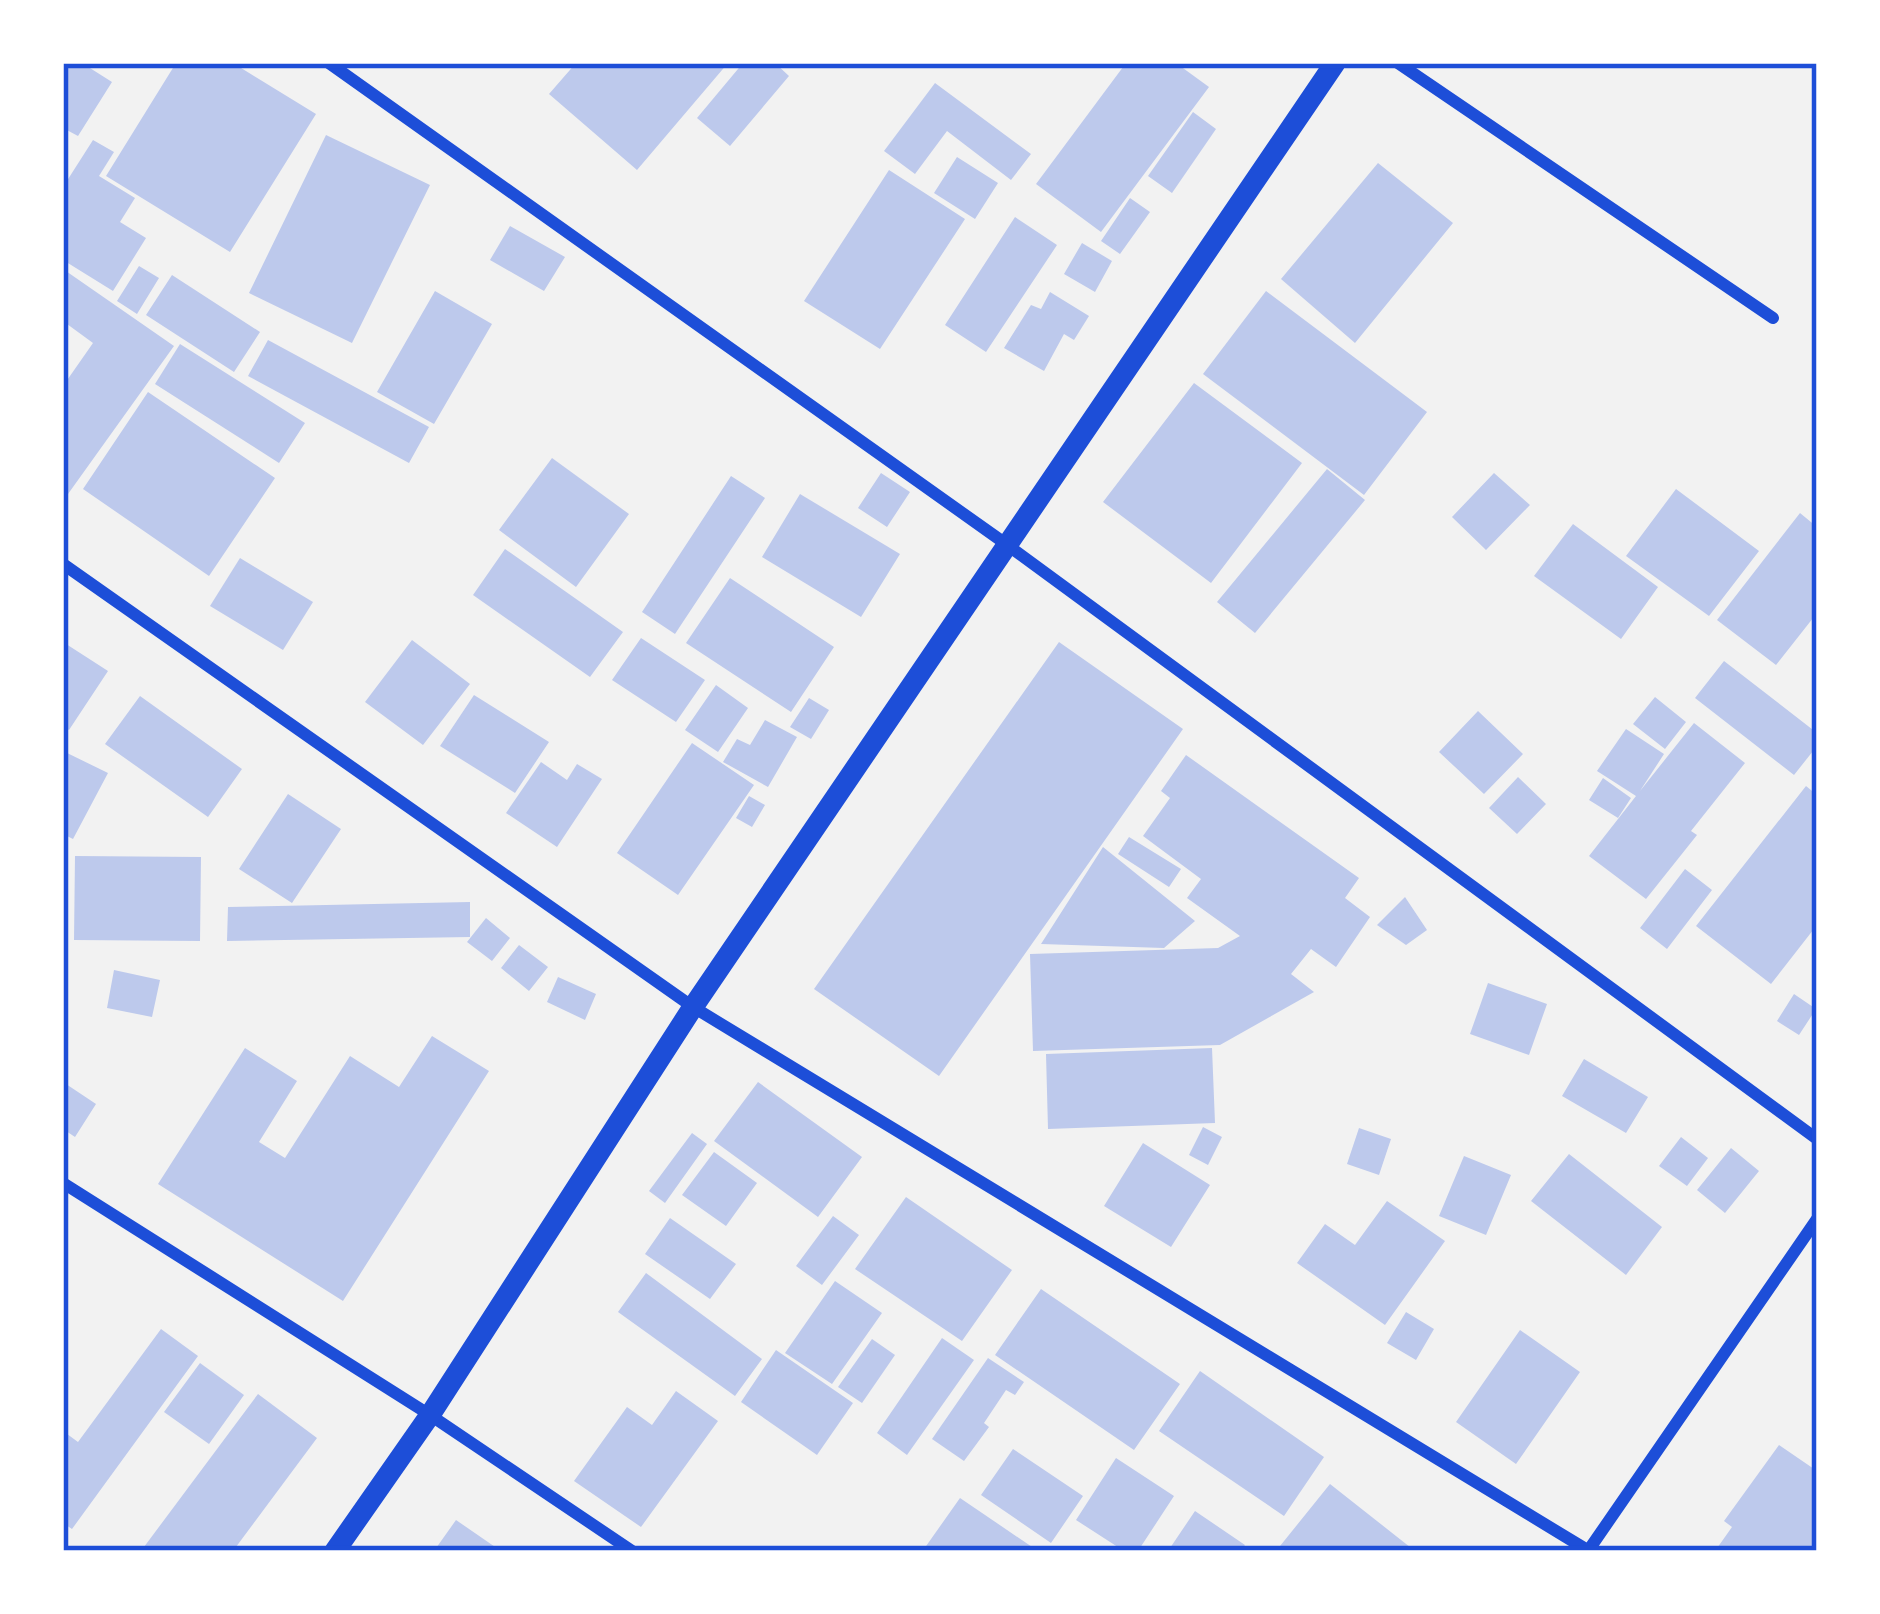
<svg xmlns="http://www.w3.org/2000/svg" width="1880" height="1614" viewBox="0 0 1880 1614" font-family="Helvetica,sans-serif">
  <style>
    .building { fill: #bdc9ec }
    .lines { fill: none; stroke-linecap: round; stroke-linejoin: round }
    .minor { stroke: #1d4ed8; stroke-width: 12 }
    .tertiary { stroke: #1d4ed8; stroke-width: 21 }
    .neatline { fill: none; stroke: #1d4ed8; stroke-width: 4.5 }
  </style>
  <rect width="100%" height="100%" fill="#f2f2f2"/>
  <path class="building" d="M63 63H82L112 82 78 136 63 128Z
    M176 63H233L316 114 230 252 106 176Z
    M576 63H728L637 170 549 94Z
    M743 63H775L789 76 730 146 697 118Z
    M1126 63H1176L1209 87 1101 232 1036 184Z
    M935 83 1031 154 1011 180 947 131 915 174 884 151Z
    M1193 112 1216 129 1172 193 1148 176Z
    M326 135 430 185 352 343 249 293Z
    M93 140 114 152 99 176 135 198 120 222 146 238 113 291 63 260V187Z
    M957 157 998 183 975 219 934 193Z
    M1378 163 1453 223 1355 343 1281 279Z
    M889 170 965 219 880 349 804 301Z
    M1130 198 1150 212 1120 254 1101 241Z
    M1015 217 1057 245 986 352 945 325Z
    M510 226 565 257 544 291 490 260Z
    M1082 243 1112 261 1095 292 1064 274Z
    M139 266 159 278 137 314 117 301Z
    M63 269 174 346 63 501V386L93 343 67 324 63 329Z
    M172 275 260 332 234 372 146 315Z
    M435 291 492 324 434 424 377 392Z
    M1266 291 1427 412 1364 495 1203 374Z
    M1050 292 1089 316 1074 340 1064 334 1044 371 1004 348 1031 305 1041 309Z
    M268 340 429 427 409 463 248 376Z
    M180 344 305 423 279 463 155 384Z
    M1194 383 1302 463 1211 583 1103 502Z
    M148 392 275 478 209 576 83 489Z
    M552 458 629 514 576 587 499 530Z
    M1327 469 1365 500 1255 633 1217 602Z
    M881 473 910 492 887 527 858 508Z
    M1494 473 1530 505 1486 550 1452 517Z
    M731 476 765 498 675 634 642 612Z
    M1676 489 1759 551 1709 616 1626 556Z
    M800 494 900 554 861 617 762 557Z
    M1800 513 1817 527V613L1776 665 1717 620Z
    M1573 524 1658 587 1621 639 1534 576Z
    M505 549 623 632 590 677 473 595Z
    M240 558 313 602 283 650 210 606Z
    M730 578 834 647 791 712 686 643Z
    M641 638 705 680 676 722 612 680Z
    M412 640 470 684 423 745 365 702Z
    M63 642 108 671 69 730 63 726Z
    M1059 642 1183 729 939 1076 814 989Z
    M1724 661 1817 733V746L1794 775 1695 698Z
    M716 685 748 708 718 752 685 730Z
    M474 695 549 742 515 793 440 746Z
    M140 696 242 769 208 817 105 744Z
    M1655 697 1686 722 1665 749 1633 724Z
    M809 698 829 710 811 739 790 727Z
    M1478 711 1523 754 1484 794 1439 752Z
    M765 720 797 737 768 787 723 762 737 739 750 745Z
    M1694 723 1745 763 1691 831 1697 835 1646 899 1589 856 1636 796 1597 771 1626 729 1664 754 1640 791Z
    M692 743 754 785 678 895 617 853Z
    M63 751 108 773 73 839 63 834Z
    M1186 755 1359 878 1345 898 1370 917 1336 967 1311 949 1291 974 1314 992 1220 1045 1033 1051 1030 954 1218 948 1240 936 1187 898 1201 879 1143 836 1170 798 1161 791Z
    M541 762 567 780 577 764 602 779 557 847 506 813Z
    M1518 777 1546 804 1517 834 1489 808Z
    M1603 778 1631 798 1618 818 1589 800Z
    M1806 786 1817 795V925L1771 984 1696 926Z
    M288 794 341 829 292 903 239 869Z
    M749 796 765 805 752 827 736 818Z
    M1129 837 1181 869 1169 887 1118 854Z
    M1103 847 1195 921 1164 948 1041 944Z
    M75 856 201 857 200 941 74 940Z
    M1685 869 1712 890 1667 949 1640 928Z
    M1405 897 1427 930 1406 945 1377 925Z
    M470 902V937L227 941 228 907Z
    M486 918 510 938 492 961 467 942Z
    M519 945 548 967 529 991 501 968Z
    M114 970 160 980 152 1017 107 1008Z
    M558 977 596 994 585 1020 547 1002Z
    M1488 983 1547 1004 1529 1055 1470 1034Z
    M1794 994 1816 1009 1799 1035 1777 1021Z
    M432 1036 489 1071 343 1301 158 1184 245 1048 297 1081 259 1142 285 1158 350 1056 399 1087Z
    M1212 1048 1215 1123 1048 1129 1046 1054Z
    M1584 1059 1648 1097 1626 1133 1562 1096Z
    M63 1082 96 1104 75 1137 63 1129Z
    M758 1082 862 1157 818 1217 714 1141Z
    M1203 1127 1222 1137 1208 1165 1189 1155Z
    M1359 1128 1391 1139 1379 1175 1347 1164Z
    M692 1133 707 1144 665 1203 649 1191Z
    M1681 1137 1708 1158 1687 1186 1659 1166Z
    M1143 1143 1210 1185 1171 1247 1104 1206Z
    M1731 1148 1759 1171 1725 1213 1697 1190Z
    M714 1152 757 1183 726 1226 682 1195Z
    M1569 1154 1662 1227 1626 1275 1531 1201Z
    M1464 1156 1511 1175 1486 1235 1439 1216Z
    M906 1197 1012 1270 962 1341 855 1269Z
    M1387 1201 1445 1241 1385 1325 1297 1263 1325 1224 1355 1245Z
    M833 1216 859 1235 822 1285 796 1266Z
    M670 1218 736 1264 710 1299 645 1254Z
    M646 1273 762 1359 735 1396 618 1312Z
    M835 1281 882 1313 832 1384 785 1353Z
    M1041 1289 1180 1384 1134 1450 995 1355Z
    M1406 1312 1434 1329 1416 1360 1387 1343Z
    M161 1329 198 1356 72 1529 63 1523V1431L78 1442Z
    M1520 1330 1580 1372 1516 1464 1456 1422Z
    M942 1338 974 1360 907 1455 877 1433Z
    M872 1339 895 1355 862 1403 838 1387Z
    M776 1350 853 1403 817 1455 741 1402Z
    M988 1358 1024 1382 1015 1395 1006 1390 984 1423 989 1427 964 1461 932 1439Z
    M200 1363 244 1395 209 1444 164 1412Z
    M1200 1371 1324 1457 1284 1516 1159 1431Z
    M676 1391 718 1421 641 1527 574 1481 627 1407 652 1425Z
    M258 1394 317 1438 233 1551H141Z
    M1779 1445 1817 1471V1551H1715L1732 1527 1724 1521Z
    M1013 1449 1083 1496 1051 1543 981 1495Z
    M1116 1458 1174 1496 1138 1551H1124L1076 1520Z
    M1330 1484 1415 1551H1276Z
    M960 1498 1038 1551 924 1549Z
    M1195 1511 1245 1545 1241 1551H1168Z
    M456 1520 501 1551H434Z"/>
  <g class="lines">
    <path class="minor" d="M329 63 1006 544 1817 1139
      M1398 63 1773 318
      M63 564 693 1007 1589 1551
      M63 1183 430 1415 632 1551
      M1588 1551 1817 1219"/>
    <path class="tertiary" d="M335 1551 430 1415 693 1007 1335 63"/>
  </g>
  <rect width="1880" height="1614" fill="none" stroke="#ffffff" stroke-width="132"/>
  <rect x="66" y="66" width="1748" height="1482" class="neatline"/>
</svg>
